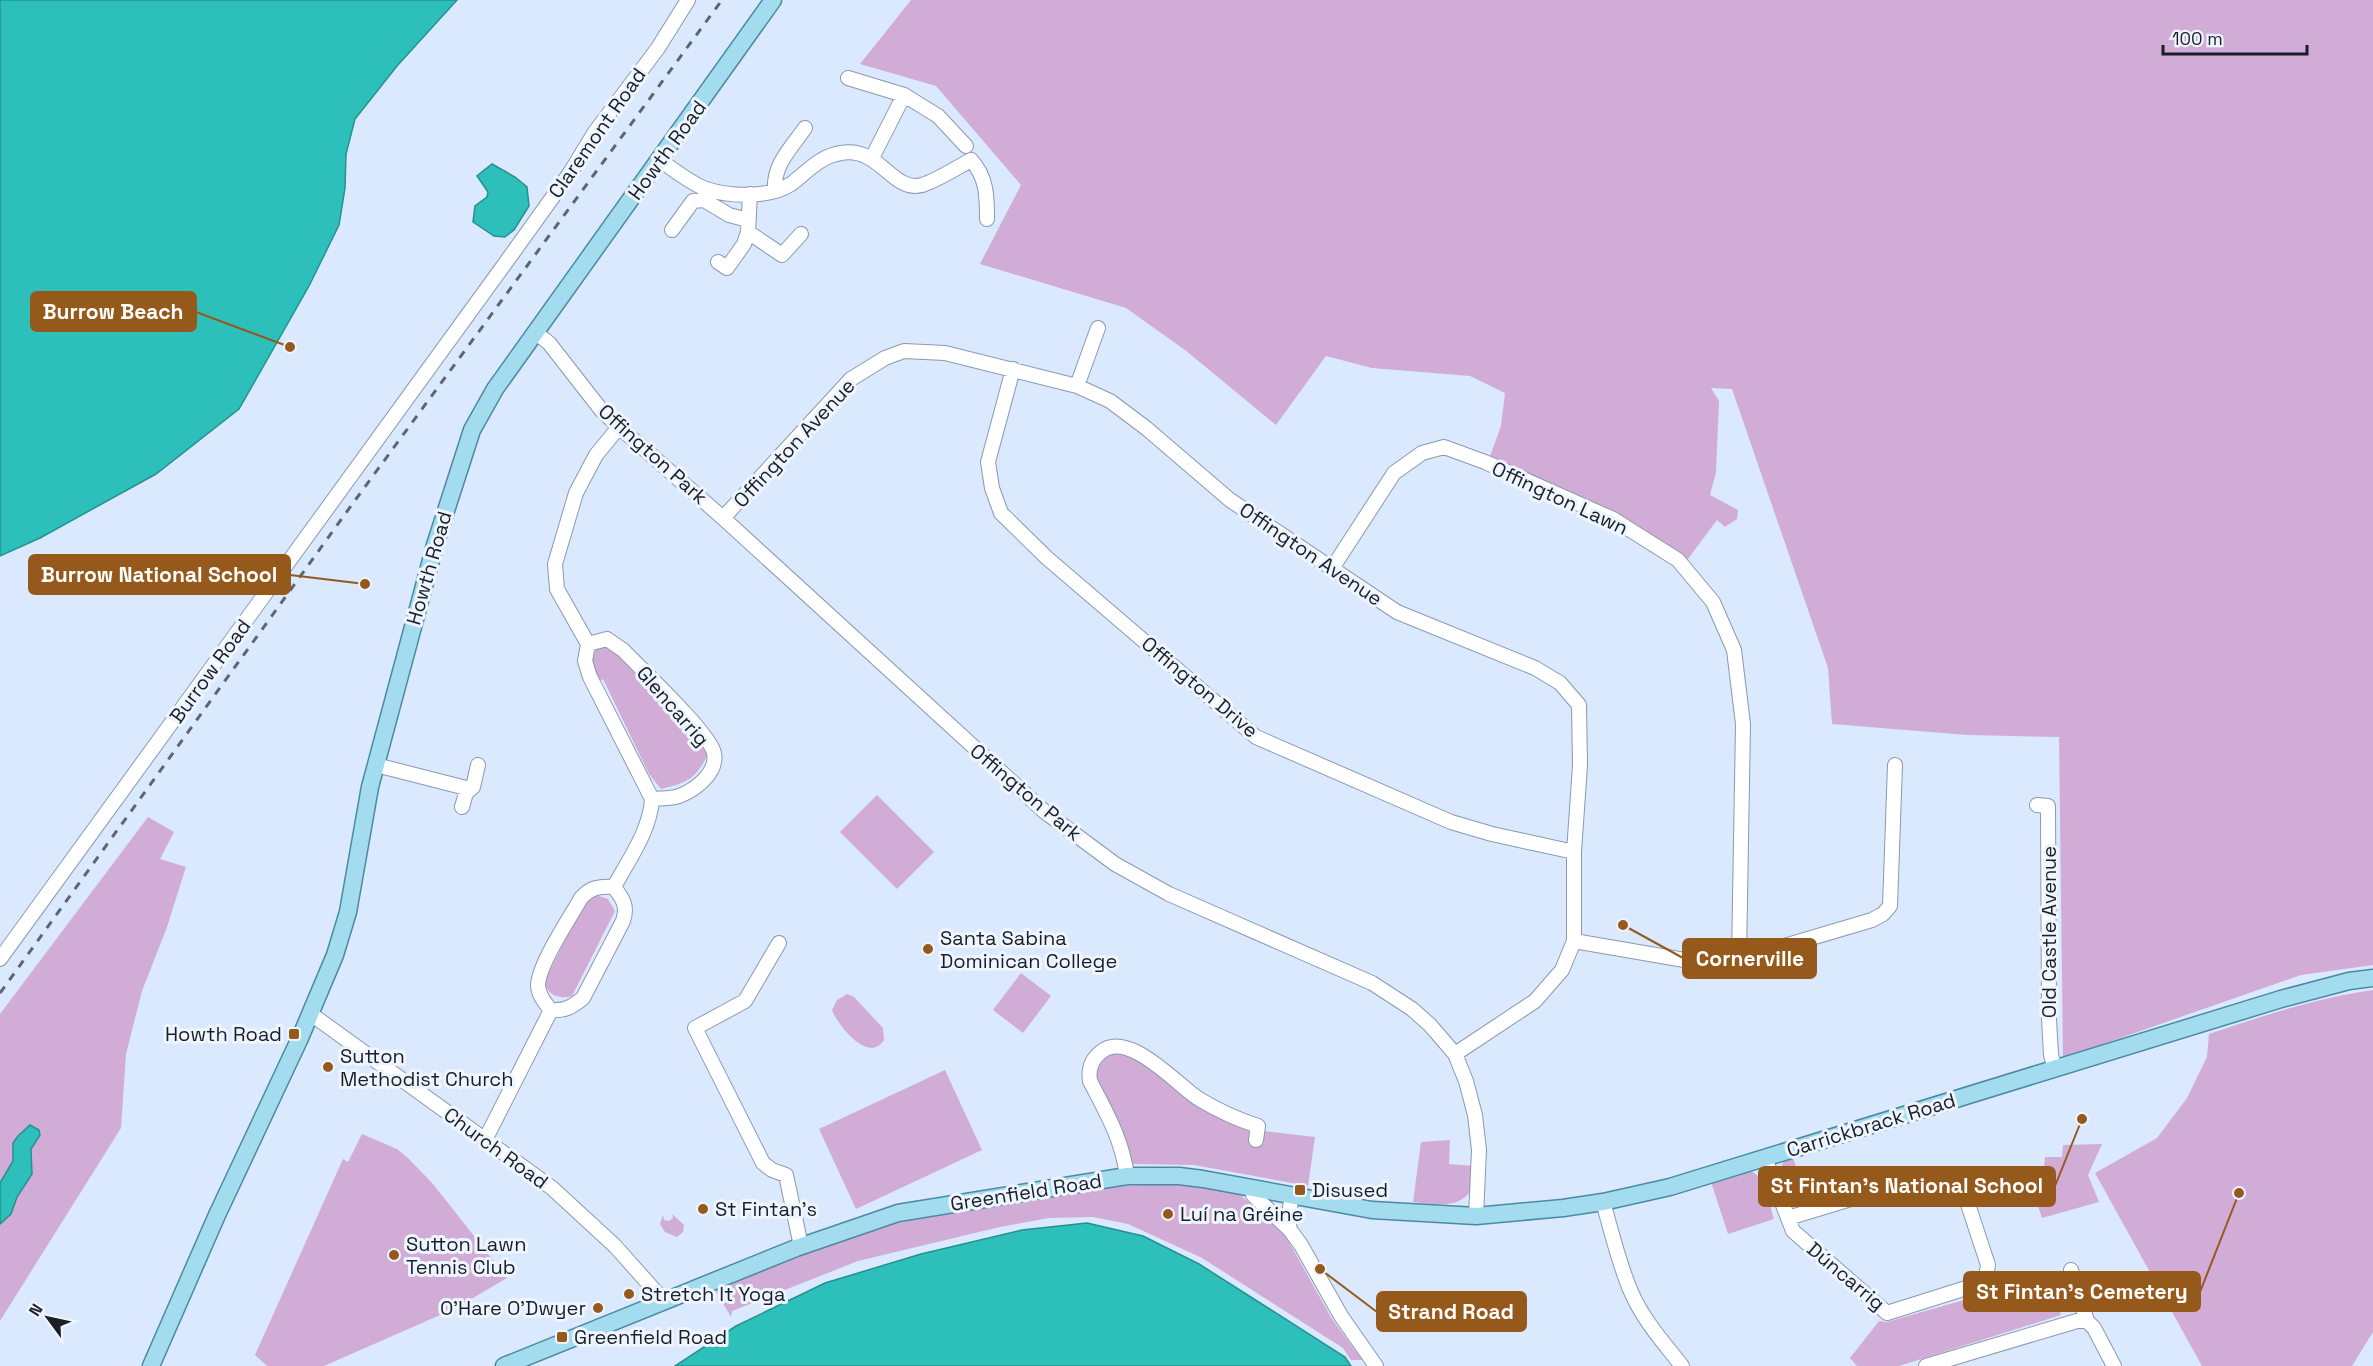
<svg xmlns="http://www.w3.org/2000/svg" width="2373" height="1366" viewBox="0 0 2373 1366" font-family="'Space Grotesk',sans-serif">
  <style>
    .green { fill: #d1acd7 }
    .water { fill: #2dc0bb; stroke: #27908f; stroke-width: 1.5 }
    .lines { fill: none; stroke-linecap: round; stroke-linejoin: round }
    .minor-casing { stroke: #8b99ad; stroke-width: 16 }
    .major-casing { stroke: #4b8aa2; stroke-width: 19 }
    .minor { stroke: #fff; stroke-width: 14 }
    .major { stroke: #a3dbef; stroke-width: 16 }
    .rail { stroke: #5c6672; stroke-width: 3; stroke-dasharray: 8 8; stroke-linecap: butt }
    .poi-dot { fill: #96591c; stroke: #eff5fe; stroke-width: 2 }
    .labels { text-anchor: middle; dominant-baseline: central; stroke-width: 6; stroke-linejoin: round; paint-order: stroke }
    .street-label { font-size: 20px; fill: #191f27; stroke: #eff5fe }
    .poi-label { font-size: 20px; fill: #191f27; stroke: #eff5fe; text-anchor: start }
    .leader { fill: none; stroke: #96591c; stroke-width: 2 }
    .callout-dot { fill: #96591c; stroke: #eff5fe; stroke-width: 2 }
    .callout { fill: #96591c; stroke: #96591c; stroke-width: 2 }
    .callout-label { font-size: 21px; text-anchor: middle; font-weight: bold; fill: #fff }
  </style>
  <rect width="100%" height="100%" fill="#dae9fe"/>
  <path class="green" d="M911 0H2373V965L2301 975 2063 1058 2059 737 1967 735 1832 724 1828 668 1732 389 1711 388 1719 401 1716 472 1710 495 1738 510 1737 519 1725 527 1717 520 1688 559 1621 515 1489 459 1501 426 1505 393 1470 376 1372 368 1326 356 1276 425 1185 350 1126 308 980 264 1021 185 936 86 860 64Z
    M607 644 624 659 703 743 708 754C696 779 687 783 661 789L649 774 603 679 599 681C593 668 590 662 596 649Z
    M877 795 934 852 897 889 840 832Z
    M148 817 174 832 160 859 186 867 167 927 142 991 126 1054 121 1128 0 1321V1014Z
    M596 895 608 899 615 911 572 996C559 1000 548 995 544 982L587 897Z
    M1021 973 1051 996 1023 1033 993 1010Z
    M2373 990V1332L2352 1366H2202L2095 1173 2157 1138 2187 1098 2207 1057 2209 1034C2263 1016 2316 998 2373 990Z
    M847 994 854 997 883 1028 884 1040C869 1064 838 1026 832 1010L837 1000Z
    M1119 1051 1139 1058 1247 1129 1315 1137 1308 1186 1194 1165 1130 1164 1099 1090 1094 1071 1104 1056Z
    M945 1070 982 1150 856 1209 819 1129Z
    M362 1134 397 1149 408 1158 433 1184 507 1278 456 1308 324 1366H267L255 1355 343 1159 348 1162Z
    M1450 1140 1449 1164 1473 1166C1473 1171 1474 1180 1473 1185 1464 1211 1433 1204 1413 1202L1421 1142Z
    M2102 1144 2088 1175 2099 1202 2042 1218 2027 1173 2044 1167 2045 1157H2062L2063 1145Z
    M1793 1158 1809 1203 1799 1206 1791 1203C1785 1193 1776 1172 1784 1161Z
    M1750 1171C1766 1176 1769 1204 1774 1219L1728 1234 1711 1182Z
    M1177 1183 1238 1193 1284 1233 1332 1319 1362 1360H1351L1343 1348 1202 1258 1128 1224 1093 1217 1049 1218 1000 1227 858 1261 732 1311 731 1317 714 1288 855 1235 913 1216 1107 1187Z
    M672 1214 684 1225 683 1232 677 1237 665 1232 660 1224 663 1215 664 1220 669 1221 673 1218Z
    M2048 1276 2061 1315 1899 1366H1857L1850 1358 1879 1321 1887 1322Z"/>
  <path class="water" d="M0 0H457L397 66 355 119 346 154 345 188 339 225 309 286 239 409 156 474 40 538 0 556Z
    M492 164 515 177 527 187 529 206 514 230 505 237 494 236 473 222 475 206 487 197 488 192 477 176Z
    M30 1125 39 1130 40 1135 31 1149 32 1174 17 1197 11 1214 0 1224V1183L13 1161V1143L18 1136Z
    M1087 1223 1143 1236 1199 1264 1345 1357 1351 1366H675L736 1326 825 1283 921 1254 1022 1230Z"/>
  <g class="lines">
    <g class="minor-casing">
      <path id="minor" d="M848 78 904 95 938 116 966 146
        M872 158 904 95
        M660 160C674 170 690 183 706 189 731 197 769 198 791 184 807 172 820 156 841 153 880 146 892 193 922 185 938 180 956 168 971 160 987 177 987 197 987 219
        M775 190C773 165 791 148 805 128
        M750 194 748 232 782 255 801 234
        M672 230 693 201 704 200 729 215 748 220
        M718 262 727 268 744 244 748 232
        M536 333 549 343 602 411 619 427 723 518 1045 812 1115 864 1169 894 1372 983 1412 1009 1430 1025 1455 1054 1466 1081 1475 1115 1479 1150 1476 1216
        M1013 369 988 462 992 488 1001 513 1047 558 1256 737 1451 822 1492 834 1574 852
        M1077 386 1098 328
        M723 518 851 379 885 358 904 351 945 353 1077 386 1110 401 1146 428 1230 500 1397 612 1535 668 1560 683 1579 705 1580 765 1574 852V941L1562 970 1535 1001 1455 1054
        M1333 567 1394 473 1422 453 1444 447 1485 462 1613 519 1678 560 1713 602 1734 650 1743 724 1739 958
        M588 644 607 639 623 650C640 668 710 733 714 753 718 773 695 790 679 796 671 799 660 798 652 799
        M376 765 470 789
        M2037 805 2048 806 2049 1019 2051 1055 2055 1069
        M462 807 466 793 473 787 478 765
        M614 887C629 859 650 831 652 799L590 677 585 661 588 644 557 589 555 564 576 493 596 455 619 427
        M1574 941 1702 963 1739 958 1774 949 1872 920 1883 914 1890 906 1895 765
        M779 943 745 1001 695 1028 763 1163 772 1170 786 1175 801 1246
        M0 959 504 265 570 173 595 132 658 48 688 0
        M311 1014 552 1188 615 1246 664 1301
        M485 1140 551 1010C545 1003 539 996 538 986 538 965 570 918 581 898 591 887 600 886 614 887 623 899 628 906 623 921L583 998C572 1007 565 1011 551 1010
        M1765 1158 1793 1231 1887 1313 1979 1284 1986 1276 1988 1265 1960 1180 1952 1174H1933L1788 1218
        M1127 1176C1122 1139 1107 1114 1090 1081 1088 1069 1092 1059 1101 1052 1128 1029 1176 1084 1199 1099 1219 1111 1236 1119 1258 1126L1256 1140
        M1253 1188V1195L1290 1230 1301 1245 1341 1316 1376 1366
        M1603 1202C1612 1233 1619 1265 1632 1294 1644 1321 1664 1343 1682 1366
        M1290 1230 1288 1219 1292 1196
        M2071 1270 2087 1321 2094 1328 2114 1366
        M1926 1366 2077 1321H2087"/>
    </g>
    <g class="major-casing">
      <path id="major" d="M151 1366 217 1215 300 1038 335 955 348 912 370 787 435 545 472 430 495 389 773 0
        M504 1366 796 1248 898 1213 1127 1176H1179L1203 1179 1372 1210 1476 1216 1563 1208 1603 1202 1670 1187 2281 999 2349 981 2373 978"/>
    </g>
    <use href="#minor" class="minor"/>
    <use href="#major" class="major"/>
    <path class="rail" d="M0 993 356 499 722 0"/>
  </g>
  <g class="poi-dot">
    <circle cx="928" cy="949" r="6"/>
    <rect x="288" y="1028" width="12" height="12" rx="3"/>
    <circle cx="328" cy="1067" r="6"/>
    <rect x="1294" y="1184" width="12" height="12" rx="3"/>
    <circle cx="703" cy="1209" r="6"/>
    <circle cx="1168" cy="1214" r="6"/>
    <circle cx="394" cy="1255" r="6"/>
    <circle cx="629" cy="1294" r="6"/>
    <circle cx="598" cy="1308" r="6"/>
    <rect x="556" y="1331" width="12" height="12" rx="3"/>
  </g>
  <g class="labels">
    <g class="street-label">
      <text transform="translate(597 133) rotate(-55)">Claremont Road</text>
      <text transform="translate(667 150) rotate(-54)">Howth Road</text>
      <text transform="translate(794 443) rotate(-47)">Offington Avenue</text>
      <text transform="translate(653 454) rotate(42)">Offington Park</text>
      <text transform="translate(1560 498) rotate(25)">Offington Lawn</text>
      <text transform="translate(1311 554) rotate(34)">Offington Avenue</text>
      <text transform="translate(429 568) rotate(-74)">Howth Road</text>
      <text transform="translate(210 671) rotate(-54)">Burrow Road</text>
      <text transform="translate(1200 687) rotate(40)">Offington Drive</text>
      <text transform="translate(673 706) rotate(49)">Glencarrig</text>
      <text transform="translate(1026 792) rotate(40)">Offington Park</text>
      <text transform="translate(2049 932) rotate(-90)">Old Castle Avenue</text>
      <text transform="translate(1871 1125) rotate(-17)">Carrickbrack Road</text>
      <text transform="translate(496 1148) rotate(36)">Church Road</text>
      <text transform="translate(1026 1192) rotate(-9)">Greenfield Road</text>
      <text transform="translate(1846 1276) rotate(40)">Dúncarrig</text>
    </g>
    <g class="poi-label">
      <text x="940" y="938">Santa Sabina<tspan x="940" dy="23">Dominican College</tspan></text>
      <text x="282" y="1034" text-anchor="end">Howth Road</text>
      <text x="340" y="1056">Sutton<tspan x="340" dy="23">Methodist Church</tspan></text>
      <text x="1312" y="1190">Disused</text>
      <text x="715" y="1209">St Fintan's</text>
      <text x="1180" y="1214">Luí na Gréine</text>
      <text x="406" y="1244">Sutton Lawn<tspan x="406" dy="23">Tennis Club</tspan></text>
      <text x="641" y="1294">Stretch It Yoga</text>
      <text x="586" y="1308" text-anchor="end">O'Hare O'Dwyer</text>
      <text x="574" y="1337">Greenfield Road</text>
    </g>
  </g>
  <path class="leader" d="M290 347L196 312M365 584L290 575M1623 925L1683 958M2082 1119L2055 1186M2239 1193L2200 1292M1320 1269L1377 1312"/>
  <g class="callout-dot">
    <circle cx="290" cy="347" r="6"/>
    <circle cx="365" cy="584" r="6"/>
    <circle cx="1623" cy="925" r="6"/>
    <circle cx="2082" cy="1119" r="6"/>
    <circle cx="2239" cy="1193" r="6"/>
    <circle cx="1320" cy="1269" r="6"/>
  </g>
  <g class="callout">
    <rect x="31" y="292" width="165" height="39" rx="6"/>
    <rect x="29" y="555" width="261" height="39" rx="6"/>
    <rect x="1683" y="939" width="133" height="39" rx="6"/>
    <rect x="1759" y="1167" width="296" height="39" rx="6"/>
    <rect x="1964" y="1272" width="236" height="39" rx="6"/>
    <rect x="1377" y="1292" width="149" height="39" rx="6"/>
  </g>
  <g class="callout-label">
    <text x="113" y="319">Burrow Beach</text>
    <text x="159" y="582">Burrow National School</text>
    <text x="1750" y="966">Cornerville</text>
    <text x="1907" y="1193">St Fintan's National School</text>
    <text x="2082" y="1299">St Fintan's Cemetery</text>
    <text x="1451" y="1319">Strand Road</text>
  </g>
  <g transform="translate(48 1318) rotate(303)" stroke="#eff5fe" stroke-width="4.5" paint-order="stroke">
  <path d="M0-4.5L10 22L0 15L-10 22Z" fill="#191f27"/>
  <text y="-9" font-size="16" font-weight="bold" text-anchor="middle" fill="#191f27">N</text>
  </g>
  <path d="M2163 45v9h144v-9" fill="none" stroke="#191f27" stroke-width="3"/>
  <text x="2172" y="45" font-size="18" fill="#191f27" stroke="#eff5fe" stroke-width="4.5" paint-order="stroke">100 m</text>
</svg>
